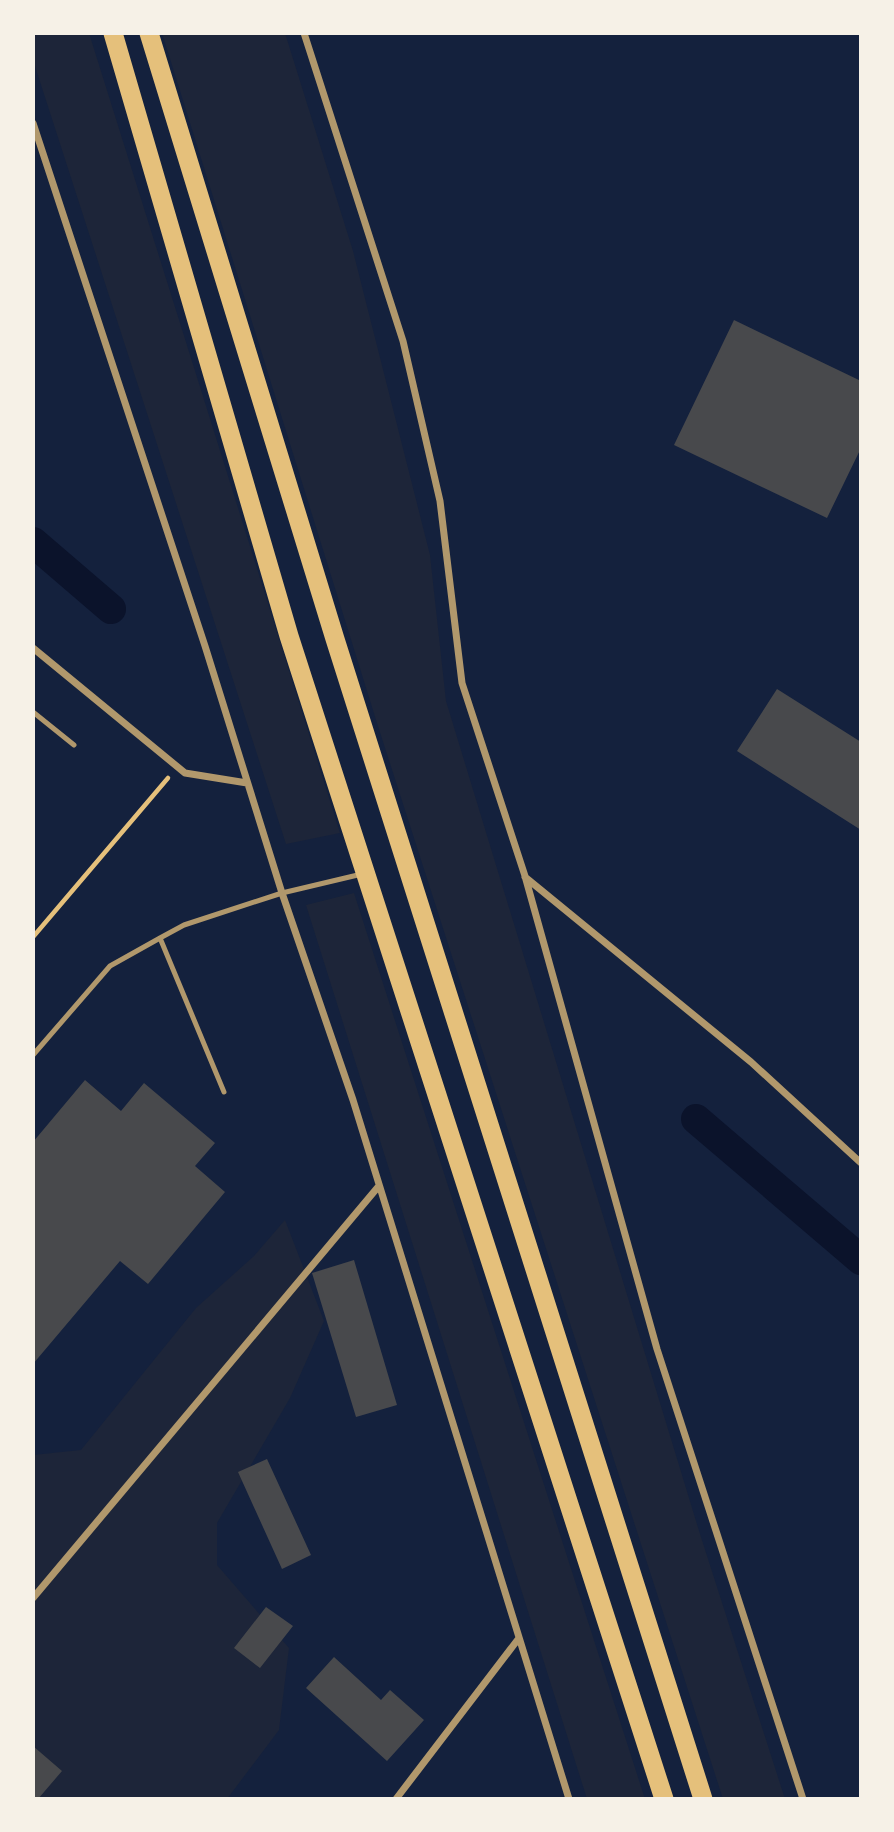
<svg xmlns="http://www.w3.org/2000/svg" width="894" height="1832" viewBox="0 0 894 1832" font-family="Poppins,sans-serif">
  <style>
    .green { fill: #1d2539 }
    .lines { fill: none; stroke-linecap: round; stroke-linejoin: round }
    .canal { stroke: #0b132b; stroke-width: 30 }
    .building { fill: #48494c }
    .path { stroke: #e5c07b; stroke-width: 4.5 }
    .service { stroke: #b1986c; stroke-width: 5 }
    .minor { stroke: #b1986c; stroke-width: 7 }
    .trunk { stroke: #e5c07b; stroke-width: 19 }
  </style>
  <rect width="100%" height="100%" fill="#14213d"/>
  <path class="green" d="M33 33H89L340 833 286 844 33 60Z
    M162 33H285L353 251 430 555 446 701 700 1534 785 1799H723L377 723Z
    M354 893 645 1799H587L306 905Z
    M285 1220 324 1321 290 1398 217 1523V1565L289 1648 279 1730 227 1799H33V1455L81 1450 196 1308 254 1256Z"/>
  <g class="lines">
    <path class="canal" d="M33 542 111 609
      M696 1119 861 1260"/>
  </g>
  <path class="building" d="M734 320 861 381V448L827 518 674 445Z
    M777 689 861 742V830L737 751Z
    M85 1080 121 1111 144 1083 215 1143 195 1166 225 1192 148 1284 120 1261 33 1364V1142Z
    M354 1260 397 1405 356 1417 312 1273Z
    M267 1459 311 1555 282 1569 238 1472Z
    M266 1607 293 1626 260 1668 234 1648Z
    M334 1657 381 1700 390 1690 424 1720 387 1761 306 1688Z
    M33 1746 62 1771 38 1799H33Z"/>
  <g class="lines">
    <path class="path" d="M33 937 168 778"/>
    <path class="service" d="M33 712 74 745
      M160 938 224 1092
      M33 1055 110 966 160 938 184 925 282 893 362 874"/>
    <path class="minor" d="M304 33 403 341 440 501 462 683 525 876 657 1349 803 1799
      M33 123 205 646 282 893 353 1100 569 1799
      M33 648 185 773 247 783
      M525 877 751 1062 861 1163
      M33 1598 378 1187
      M396 1799 519 1638"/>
    <path class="trunk" d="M113 33 289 636 664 1799
      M149 33 335 639 703 1799"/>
  </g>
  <rect width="894" height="1832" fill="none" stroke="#f6f1e7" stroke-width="70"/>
</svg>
